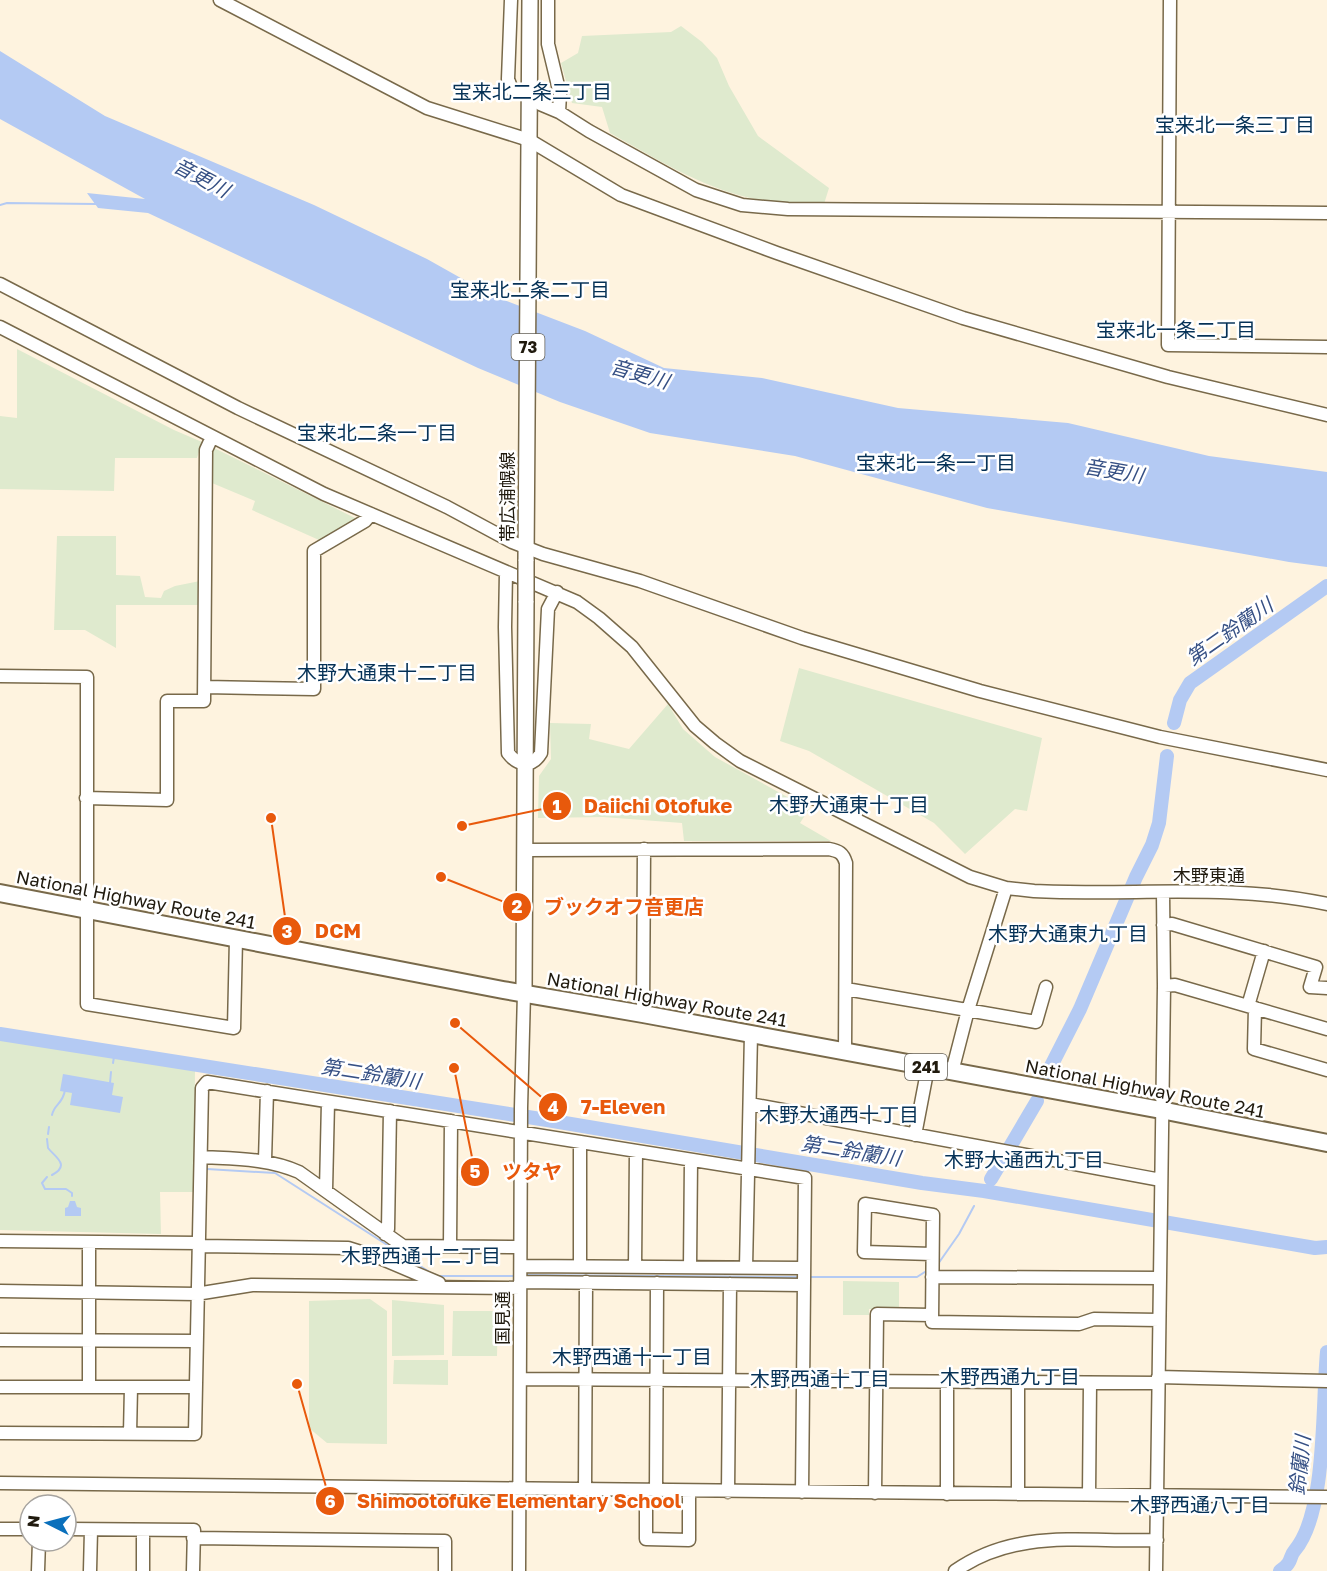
<svg xmlns="http://www.w3.org/2000/svg" width="1327" height="1571" viewBox="0 0 1327 1571" font-family="'Golos Text','Noto Sans JP',sans-serif">
  <style>
    .green { fill: #dfeace }
    .water { fill: #b4caf3 }
    .lines { fill: none; stroke-linecap: round; stroke-linejoin: round }
    .stream { stroke: #b4caf3; stroke-width: 2 }
    .river { stroke: #b4caf3; stroke-width: 14 }
    .minor-casing { stroke: #78694a; stroke-width: 15 }
    .major-casing { stroke: #78694a; stroke-width: 18 }
    .highway-casing { stroke: #78694a; stroke-width: 20 }
    .minor { stroke: #fff; stroke-width: 12 }
    .major { stroke: #fff; stroke-width: 15 }
    .highway { stroke: #fff; stroke-width: 16 }
    .major-bridge-casing { stroke: #78694a; stroke-width: 18; stroke-linecap: butt }
    .major-bridge { stroke: #fff; stroke-width: 15 }
    .labels { text-anchor: middle; dominant-baseline: central; stroke-width: 5; stroke-linejoin: round; paint-order: stroke }
    .shield { fill: #fff; stroke: #635f56; stroke-width: 1.5 }
    .shield-label { font-size: 16px; font-weight: bold; fill: #201a0e }
    .street-label { font-size: 18px; fill: #201a0e; stroke: #fff }
    .neighbourhood-label { font-size: 20px; fill: #053156; stroke: #fff }
    .water-label { font-size: 20px; font-style: italic; fill: #365084; stroke: #fff }
    .leader { fill: none; stroke: #e8590c; stroke-width: 2 }
    .callout-dot { fill: #e8590c; stroke: #fff; stroke-width: 2 }
    .mark-label { font-size: 18px; text-anchor: middle; font-weight: bold; fill: #fff }
    .callout-label { font-size: 20px; text-anchor: middle; font-weight: bold; fill: #e8590c; stroke: #fff; stroke-width: 5; stroke-linejoin: round; paint-order: stroke }
  </style>
  <rect width="100%" height="100%" fill="#fef3df"/>
  <path class="green" d="M681 26 702 42 717 58 729 86 758 136 829 188 824 204C800 202 773 203 750 198 699 186 655 158 610 133L602 107 572 103 561 63 578 53 582 36 671 32Z
    M17 349 174 430 202 442 197 458H115L114 491 0 489V416L17 418Z
    M212 447 357 519 319 540 252 510 255 501 212 483Z
    M57 536H116V575L140 576 145 597 161 598 164 591 175 586 200 581V605H116V648L85 630H54Z
    M799 668 1042 738 1027 811 1015 809 965 854 934 823 809 751 780 741Z
    M668 704 683 729 715 757 809 809 800 823 831 841H684L682 823 603 817 538 818 539 776 551 759 550 723 591 724 589 739 629 749Z
    M0 1037 195 1068 194 1192H160L161 1234 0 1230Z
    M843 1281 899 1282V1310L869 1309V1315H843Z
    M370 1299 387 1311V1444L327 1443 309 1428V1301Z
    M392 1300 444 1305V1355L392 1356Z
    M453 1311H498L497 1356H452Z
    M394 1360H448V1385L393 1384Z"/>
  <path class="water" d="M0 51 105 116 314 205 427 259 491 295 585 331 664 368 762 378 898 408 1068 423 1209 456 1327 472V567L1289 562 987 508 795 456 650 433 560 402 478 368 148 213 98 208 87 193 145 199 0 119Z
    M63 1074 114 1083 112 1095 123 1097 120 1113 70 1105 72 1093 60 1091Z
    M70 1201H75L77 1207 81 1208V1216H65V1208L68 1207Z"/>
  <g class="lines">
    <path class="stream" d="M0 205 7 203 96 204
      M113 1063 115 1051
      M110 1083 111 1072
      M52 1115C54 1104 63 1104 65 1090
      M48 1134 49 1127
      M47 1139 48 1148C55 1157 71 1165 52 1175
      M207 1169 275 1173 431 1273 438 1276H516
      M47 1177 42 1183 45 1189H66L72 1193V1196
      M978 1190V1193
      M938 1264 959 1234 974 1206
      M525 1275 801 1277
      M810 1277H917L928 1270"/>
    <path class="river" d="M1174 723 1180 700 1190 683 1327 586
      M0 1034 547 1120 922 1183 984 1191 1315 1248 1327 1247
      M1046 1076 1080 1009 1136 877 1152 845 1159 823 1167 756
      M991 1179 1037 1101
      M1280 1571C1294 1561 1288 1558 1295 1550 1327 1512 1322 1403 1327 1352"/>
    <g class="minor-casing">
      <path id="minor" d="M220 0 427 108 529 140 621 195 777 253 963 318 1168 377 1327 415
        M511 0 508 79 512 90 518 93
        M548 0V44L560 94 559 112
        M1170 0 1168 345 1327 347
        M540 104 559 112 589 131 696 190 742 205 788 209 1327 213
        M0 284 238 408 447 507 512 542 543 554 640 581 802 638 980 691 1160 737 1327 770
        M0 327 324 494 577 602 599 618 632 647 695 726 715 743 740 761 970 877 1006 888 1034 891C1131 896 1231 883 1327 904
        M506 572 505 627 508 753C518 766 532 768 541 753L548 609 557 592
        M0 676 87 677V1004L234 1028 236 939
        M205 687 314 689V551L365 521 371 514
        M86 798 167 800V701H204L206 450 212 437
        M524 850 829 849C839 851 843 853 846 863L845 1052
        M1163 925 1172 924 1316 967 1310 987 1327 988
        M1164 986 1175 985 1327 1029
        M846 989 1036 1022 1046 987
        M1248 1006 1264 951
        M1255 1008 1254 1049 1327 1070
        M643 1014 644 849
        M952 1072 968 1010 1006 888
        M750 1104 1161 1180
        M915 1135 928 1067
        M201 1157C235 1159 267 1158 299 1172L403 1246 520 1247
        M265 1160 267 1091
        M326 1190 328 1102
        M385 1234 388 1229 390 1111
        M0 1241 198 1243
        M450 1245 451 1121
        M198 1246 348 1248 380 1258 439 1283
        M932 1254 864 1252 865 1204 933 1215 932 1322 1079 1324 1094 1319 1159 1320
        M521 1266 803 1268
        M580 1266V1142
        M635 1267 636 1151
        M690 1267 691 1160
        M746 1267 751 1034
        M932 1277 1160 1278
        M520 1282 803 1285
        M0 1291 196 1294 252 1285 520 1288
        M0 1340 196 1341
        M1158 1377 1327 1381
        M520 1379 1158 1383
        M947 1382V1494
        M0 1387H196
        M89 1387V1242
        M0 1433 195 1434 202 1088 207 1082 805 1178 802 1492
        M130 1434 131 1387
        M0 1483 1327 1497
        M585 1490 586 1282
        M646 1491V1539L689 1540V1491
        M656 1491 657 1283
        M728 1492 730 1284
        M875 1493 877 1314 931 1315
        M1018 1494V1382
        M1089 1495 1090 1384
        M0 1529H30
        M66 1529 194 1530 193 1571
        M193 1538 445 1541V1571
        M38 1571 39 1541
        M90 1571 91 1530
        M143 1571V1530
        M519 1571 521 1108 524 993
        M955 1571C1018 1527 1086 1543 1157 1540
        M1156 1571 1164 986 1163 893"/>
    </g>
    <g class="major-casing">
      <path id="major" d="M526 561 530 0
        M524 993 526 601"/>
    </g>
    <g class="highway-casing">
      <path id="highway" d="M0 893 503 990 643 1014 1161 1110 1327 1143"/>
    </g>
    <use href="#minor" class="minor"/>
    <use href="#major" class="major"/>
    <use href="#highway" class="highway"/>
    <g class="major-bridge-casing">
      <path id="major-bridge" d="M526 601V561"/>
    </g>
    <use href="#major-bridge" class="major-bridge"/>
  </g>
  <g class="labels">
    <g class="shield">
      <rect x="511.5" y="334" width="33" height="26" rx="4.5"/>
      <rect x="905" y="1054" width="42" height="26" rx="4.5"/>
    </g>
    <g class="shield-label">
      <text x="528" y="347">73</text>
      <text x="926" y="1067">241</text>
    </g>
    <g class="street-label">
      <text transform="translate(507 497) rotate(-90)">帯広浦幌線</text>
      <text x="1209" y="875">木野東通</text>
      <text transform="translate(136 899) rotate(11)">National Highway Route 241</text>
      <text transform="translate(667 999) rotate(10)">National Highway Route 241</text>
      <text transform="translate(1145 1088) rotate(11)">National Highway Route 241</text>
      <text transform="translate(502 1318) rotate(-90)">国見通</text>
    </g>
    <g class="neighbourhood-label">
      <text x="532" y="91">宝来北二条三丁目</text>
      <text x="1235" y="124">宝来北一条三丁目</text>
      <text x="530" y="289">宝来北二条二丁目</text>
      <text x="1176" y="329">宝来北一条二丁目</text>
      <text x="377" y="432">宝来北二条一丁目</text>
      <text x="936" y="462">宝来北一条一丁目</text>
      <text x="387" y="672">木野大通東十二丁目</text>
      <text x="849" y="804">木野大通東十丁目</text>
      <text x="1068" y="933">木野大通東九丁目</text>
      <text x="839" y="1114">木野大通西十丁目</text>
      <text x="1024" y="1159">木野大通西九丁目</text>
      <text x="421" y="1255">木野西通十二丁目</text>
      <text x="632" y="1356">木野西通十一丁目</text>
      <text x="1010" y="1376">木野西通九丁目</text>
      <text x="820" y="1378">木野西通十丁目</text>
      <text x="1200" y="1504">木野西通八丁目</text>
    </g>
    <g class="water-label">
      <text transform="translate(202 177) rotate(28)">音更川</text>
      <text transform="translate(640 373) rotate(16)">音更川</text>
      <text transform="translate(1114 470) rotate(10)">音更川</text>
      <text transform="translate(1229 631) rotate(-35)">第二鈴蘭川</text>
      <text transform="translate(371 1073) rotate(9)">第二鈴蘭川</text>
      <text transform="translate(851 1150) rotate(9)">第二鈴蘭川</text>
      <text transform="translate(1299 1465) rotate(-84)">鈴蘭川</text>
    </g>
  </g>
  <path class="leader" d="M462 826L557 806M441 877L517 907M271 818L287 931M455 1023L553 1107M454 1068L475 1172M297 1384L330 1501"/>
  <g class="callout-dot">
    <circle cx="462" cy="826" r="6"/>
    <circle cx="441" cy="877" r="6"/>
    <circle cx="271" cy="818" r="6"/>
    <circle cx="455" cy="1023" r="6"/>
    <circle cx="454" cy="1068" r="6"/>
    <circle cx="297" cy="1384" r="6"/>
    <circle cx="557" cy="806" r="15"/>
    <circle cx="517" cy="907" r="15"/>
    <circle cx="287" cy="931" r="15"/>
    <circle cx="553" cy="1107" r="15"/>
    <circle cx="475" cy="1172" r="15"/>
    <circle cx="330" cy="1501" r="15"/>
  </g>
  <g class="mark-label">
    <text x="557" y="813">1</text>
    <text x="517" y="913">2</text>
    <text x="287" y="938">3</text>
    <text x="553" y="1114">4</text>
    <text x="475" y="1178">5</text>
    <text x="330" y="1508">6</text>
  </g>
  <g class="callout-label">
    <text x="658" y="813">Daiichi Otofuke</text>
    <text x="624" y="914">ブックオフ音更店</text>
    <text x="338" y="938">DCM</text>
    <text x="623" y="1114">7-Eleven</text>
    <text x="532" y="1179">ツタヤ</text>
    <text x="519" y="1508">Shimootofuke Elementary School</text>
  </g>
  <g transform="translate(48 1523) rotate(276)"><circle r="28" fill="#ffffff" stroke="#a6a39f" stroke-width="1.5"/>
  <path d="M0-4.5L10 22L0 15L-10 22Z" fill="#0a70bc"/>
  <text y="-9" font-size="16" font-weight="bold" text-anchor="middle" fill="#201a0e">N</text>
  </g>
</svg>
